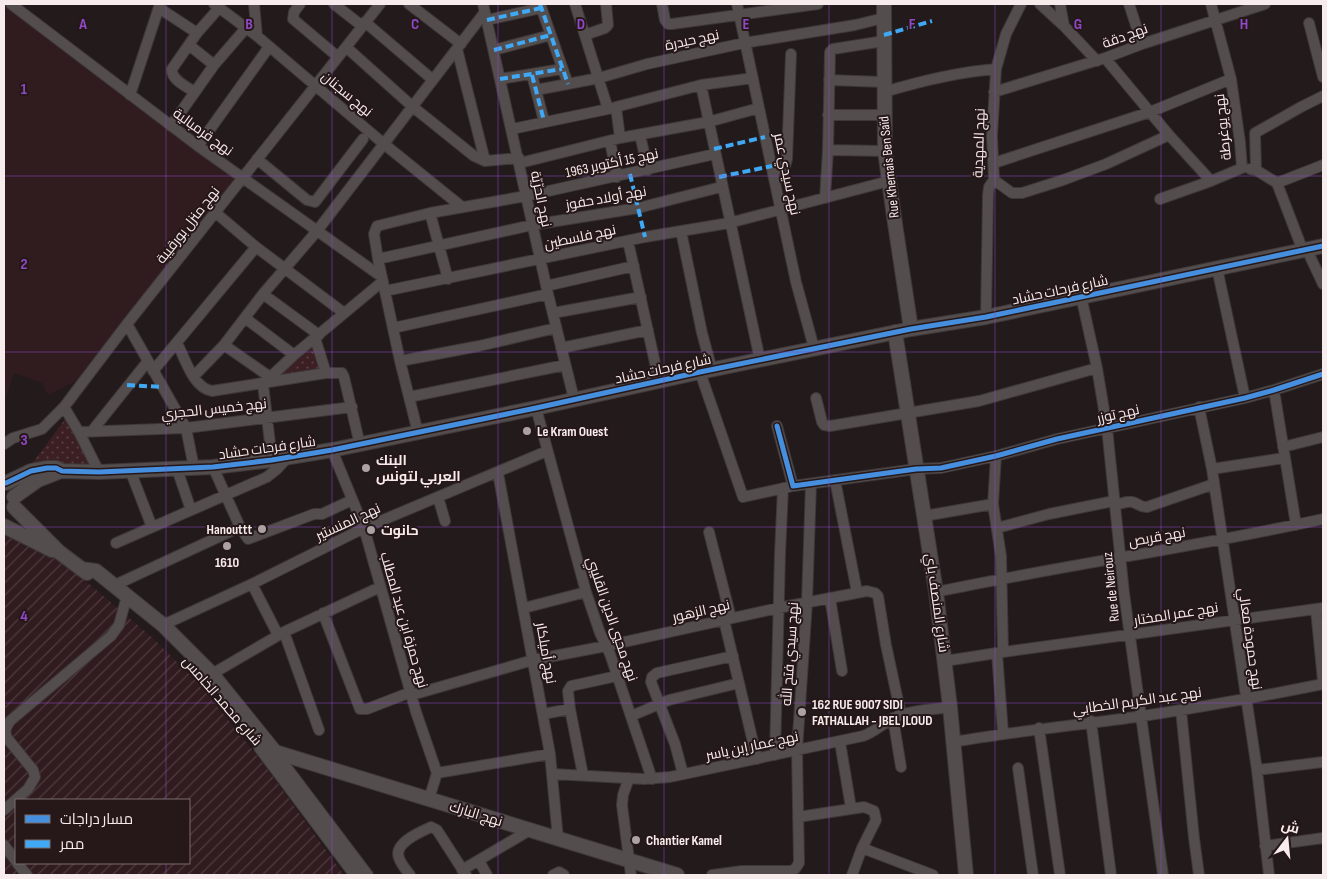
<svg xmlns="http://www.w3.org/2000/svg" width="1327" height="879" viewBox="0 0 1327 879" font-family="'Sofia Sans Condensed',Cairo,sans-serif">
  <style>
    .built { fill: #301b1e }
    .industrial { fill: url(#industrial-furrows); fill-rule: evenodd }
    .garden { fill: url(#garden-dots) }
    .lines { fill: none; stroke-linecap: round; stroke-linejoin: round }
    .street-casing { stroke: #3e3738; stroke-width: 12 }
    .secondary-casing { stroke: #3e3738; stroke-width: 16 }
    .street { stroke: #534d4d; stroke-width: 10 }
    .secondary { stroke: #534d4d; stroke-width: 14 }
    .quiet { stroke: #3fa9f5; stroke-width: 4; stroke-dasharray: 8 4; stroke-linecap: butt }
    .cycleway-casing { stroke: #261718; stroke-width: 8 }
    .cycleway { stroke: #468fdf; stroke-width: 5 }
    .grid { fill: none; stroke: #8e49c6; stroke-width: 1; stroke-opacity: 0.55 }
    .poi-dot { fill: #aca2a3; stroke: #261718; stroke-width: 2 }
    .labels { text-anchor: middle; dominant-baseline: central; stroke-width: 4; stroke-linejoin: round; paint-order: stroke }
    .street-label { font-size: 14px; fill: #f7ebec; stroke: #261718 }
    .poi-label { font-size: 14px; font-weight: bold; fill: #f7ebec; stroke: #261718; text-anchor: start }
    .grid-label { font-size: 16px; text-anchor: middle; font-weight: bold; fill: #8e49c6; stroke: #261718; stroke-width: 4; stroke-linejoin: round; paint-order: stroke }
  </style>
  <defs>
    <pattern id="industrial-furrows" width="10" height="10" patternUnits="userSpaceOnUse" patternTransform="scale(1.25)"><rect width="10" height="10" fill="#301b1e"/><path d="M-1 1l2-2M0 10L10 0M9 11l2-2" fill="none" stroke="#4f3c3f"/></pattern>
    <pattern id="garden-dots" width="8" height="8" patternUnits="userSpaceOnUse" patternTransform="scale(1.25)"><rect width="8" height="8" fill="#3b1f23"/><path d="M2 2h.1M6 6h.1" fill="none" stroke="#584043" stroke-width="1.8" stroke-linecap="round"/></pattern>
  </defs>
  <rect width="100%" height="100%" fill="#221a1b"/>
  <path class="built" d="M4 4H8L239 178 78 380 48 395 42 383 14 373 4 404Z"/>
  <path class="industrial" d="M4 533 54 554 154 639 199 684 263 763 344 875H4ZM16 800H189V863H16Z"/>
  <path class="garden" d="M313 345 320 370 277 377Z
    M66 418 90 464 31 465Z"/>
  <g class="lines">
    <g class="street-casing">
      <path id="street" d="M11 4 198 146 382 277
        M214 4 257 36 384 144 462 207
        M254 4 257 36
        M300 4 294 12 293 19 338 57
        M334 4 362 26
        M409 4 461 44
        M483 4 548 294 574 399
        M540 4 568 84
        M575 4 608 109
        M662 4 665 20 668 24H672L818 4
        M737 4 796 282 814 348
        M1040 4 1064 26 1097 61
        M1060 4 1064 26
        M1129 4 1142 44
        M1211 4 1231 79 1240 142 1242 168
        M159 8 197 33
        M487 20 541 8
        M365 22 433 80
        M1309 23 1323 77
        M585 35 605 28 608 25 606 4
        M189 45 214 65
        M346 47 413 107 474 156 485 161 519 158
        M457 49 485 161
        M494 50 551 35
        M1105 58 1169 135 1211 181
        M532 75 544 121
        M500 79 562 69
        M829 80 883 82
        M701 85 760 360
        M536 90 599 78 647 64 744 43 855 25 884 18
        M195 92C187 87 171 80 172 69L197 33 219 8
        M884 92C921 81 957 72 996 69
        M994 92 1105 58 1142 44 1265 4
        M130 95 160 4
        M616 107 620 138
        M828 115H884
        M171 126 214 65 246 28
        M512 129 608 109 701 85 753 78
        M640 135 648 170
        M610 141 617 177
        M198 146 269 47
        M828 150 885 151
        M257 159 307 200 315 202 363 139
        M520 163 620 138 708 122 759 108
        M994 163 1150 112 1231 79
        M1250 169 1256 170 1277 183 1303 251
        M1256 170 1255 133 1301 107 1323 96
        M774 171 785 166 787 159 791 54
        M994 180 1012 193H1022L1063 180 1106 164 1169 135
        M1277 183 1323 165
        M825 198 828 150 830 52 833 49 884 41
        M1160 199 1211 181 1242 168
        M216 213 256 247 344 313
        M430 213 448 279
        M681 231 702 333 712 370
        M628 241 659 381
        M1307 250 1323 284
        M378 259 532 225 638 208 721 187
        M1217 268 1245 398
        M546 286 634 266
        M385 291 645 237 729 223 889 181
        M263 294 319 335
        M1081 296 1097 368 1107 428 1124 593 1163 875
        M553 313 641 297
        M986 317 988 195 989 187 994 180 992 136 996 69 1006 34 1021 4
        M245 318 294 355
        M127 324 186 428 194 468
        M393 328 548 294
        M315 338 326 373
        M177 343C185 358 193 388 212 391L326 373H342L344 377 360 445
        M224 345 270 377
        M561 348 648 330
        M400 361 479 346 556 328
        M153 371 256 247
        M700 372 743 497 789 487
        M194 376 224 345 263 294 317 231 485 12
        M1274 390 1296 525
        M409 397 565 365
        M816 398 822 422 824 425 830 426 979 401 1097 368
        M64 407 79 432 99 472
        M1199 407 1212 469 1257 770 1269 875
        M536 408 586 592 600 633 610 654 652 779
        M777 426 793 486 916 469 941 468 996 456 1057 439 1245 398 1274 390 1323 374
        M92 431 148 361
        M79 432 186 428 352 407
        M418 433 400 361 378 259 374 234 377 226 430 213 526 196 715 154
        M4 444 13 438 42 429 64 407 127 324 380 4
        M1283 447 1323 437
        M332 450 364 528 416 712 437 773 429 799
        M996 456 993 504 1001 556 1003 652
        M272 460 263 384 294 355 383 281
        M213 467 240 527 248 539 314 514H322L352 500
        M177 469 191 510
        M1212 469 1284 458
        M130 470 152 527
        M498 473 550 754 558 839
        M835 480 857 592
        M438 497 445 521
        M1115 505C1120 504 1126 501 1132 502 1138 503 1141 508 1147 507L1214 484
        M924 516 993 504
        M997 528 1049 514 1114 501
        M709 532 731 618
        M116 543 267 477 277 469 288 457
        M252 584 278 635
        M115 585 240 527
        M936 592C1065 565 1195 547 1323 519
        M830 598 842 671
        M524 608 586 592
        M1316 610 1323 681
        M323 613 360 709H367L411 692
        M724 620 757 759
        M163 625 252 584 364 528 547 451
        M284 632 319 730
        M997 653 1003 733
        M945 661 1003 652 1323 608
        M212 674 284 632 380 587
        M412 695 533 660 606 646 778 608 867 591 875 593 878 596 886 645 901 715
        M1181 710 1194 838 1199 875
        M543 714 570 709
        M631 716 669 700 739 683
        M893 718 901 767
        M1091 721 1111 875
        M1039 728 1060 875
        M840 742 851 808
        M953 742C1016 731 1080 725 1143 716 1203 707 1263 696 1323 684
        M275 752 368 875
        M775 755 780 554 783 488
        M1018 768 1033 875
        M1257 770 1323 762
        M437 773 550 754
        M553 774 644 779 670 777 863 736C875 732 883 723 894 718 910 710 932 710 950 707
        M683 774 675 744 651 682 652 677 657 673 733 656
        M583 775 570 709 568 691 571 686 617 676
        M629 778 623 795 622 805 631 875
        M4 810 28 789 35 777 33 770 7 738C4 731 6 727 10 721L111 636 119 625 125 603
        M798 817 864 807 874 811 876 820 862 848 852 875
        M4 845 16 861
        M1265 846 1323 838
        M862 848 933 875
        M479 861 487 875
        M17 863 27 875
        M462 870 530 830
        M410 875C406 870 401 864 399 858 393 843 420 832 431 827L437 830 466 875
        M553 875 559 872 564 875
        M712 875 742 871H791L795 869 799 863 797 750 807 602 811 484"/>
    </g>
    <g class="secondary-casing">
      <path id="secondary" d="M884 4 885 151 894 217 911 329
        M895 332 936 592 950 707 966 875
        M6 483 31 471 47 468H56L62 471 99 472 213 467 272 460 332 450 536 408 700 372 911 329 986 317 1323 246
        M14 497 38 480 61 471
        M14 507 59 552 87 573
        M4 526 52 550
        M81 569 96 571 163 625 212 674 275 752 677 875
        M261 747 357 875"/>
    </g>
    <use href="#street" class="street"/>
    <use href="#secondary" class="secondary"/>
    <path class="quiet" d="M540 4 568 84
      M487 20 541 8
      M884 35 932 21
      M494 50 551 35
      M532 75 544 121
      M500 79 562 69
      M714 149 765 137
      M630 174 645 237
      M719 177 772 166
      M127 385 162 387"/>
    <g class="cycleway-casing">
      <path id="cycleway" d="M777 426 793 486 916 469 941 468 996 456 1057 439 1245 398 1274 390 1323 374
        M6 483 31 471 47 468H56L62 471 99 472 213 467 272 460 332 450 536 408 700 372 911 329 986 317 1323 246"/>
    </g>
    <use href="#cycleway" class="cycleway"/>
  </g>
  <path class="grid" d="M166 4V800M332 4V875M498 4V875M664 4V875M829 4V875M995 4V875M1161 4V875M4 176H1323M4 352H1323M4 527H1323M4 703H1323M166 863V875"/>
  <g class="poi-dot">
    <circle cx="527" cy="431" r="5"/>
    <circle cx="366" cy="468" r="5"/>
    <circle cx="262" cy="529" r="5"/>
    <circle cx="371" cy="530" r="5"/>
    <circle cx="227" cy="546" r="5"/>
    <circle cx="802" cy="712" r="5"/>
    <circle cx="636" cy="840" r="5"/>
  </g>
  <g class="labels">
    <g class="street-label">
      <text transform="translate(1125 36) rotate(-20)">نهج دقة</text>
      <text transform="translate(692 40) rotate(-12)">نهج حيدرة</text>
      <text transform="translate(347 94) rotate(40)">نهج سجنان</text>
      <text transform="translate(1223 127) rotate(-96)">نهج يوغرطة</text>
      <text transform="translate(203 132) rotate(36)">نهج قرمبالية</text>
      <text transform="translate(979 143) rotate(-88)">نهج المهدية</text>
      <text transform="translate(612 163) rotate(-12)">نهج 15 أكتوبر 1963</text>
      <text transform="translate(889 167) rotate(-96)">Rue Khemais Ben Saïd</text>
      <text transform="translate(787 174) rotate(78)">نهج سيدي عمر</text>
      <text transform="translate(606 198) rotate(-10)">نهج أولاد حفوز</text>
      <text transform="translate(541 199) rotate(78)">نهج الحرّيّة</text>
      <text transform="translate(188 225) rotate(-52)">نهج منزل بورقيبة</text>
      <text transform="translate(580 237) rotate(-12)">نهج فلسطين</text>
      <text transform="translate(1060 290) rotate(-12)">شارع فرحات حشاد</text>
      <text transform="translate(663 369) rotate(-12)">شارع فرحات حشاد</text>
      <text transform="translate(214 409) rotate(-6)">نهج خميس الحجري</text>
      <text transform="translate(1118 414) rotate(-13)">نهج توزر</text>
      <text transform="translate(267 448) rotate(-8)">شارع فرحات حشاد</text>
      <text transform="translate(348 522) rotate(-25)">نهج المنستير</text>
      <text transform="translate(1157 537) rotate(-10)">نهج قربص</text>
      <text transform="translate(1111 587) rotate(-96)">Rue de Neirouz</text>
      <text transform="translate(937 603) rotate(82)">شارع المنصف باي</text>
      <text transform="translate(701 611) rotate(-13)">نهج الزهور</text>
      <text transform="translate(1176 614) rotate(-9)">نهج عمر المختار</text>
      <text transform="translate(612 619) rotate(71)">نهج محيي الدين القليبي</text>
      <text transform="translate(404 620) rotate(74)">نهج حمزة ابن عبد المطلب</text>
      <text transform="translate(1250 639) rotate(82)">نهج حمودة معالي</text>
      <text transform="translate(546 653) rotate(80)">نهج أميلكار</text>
      <text transform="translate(790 654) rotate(-86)">نهج سيدي فتح الله</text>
      <text transform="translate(222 701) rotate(49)">شارع محمد الخامس</text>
      <text transform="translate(1137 701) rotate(-8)">نهج عبد الكريم الخطابي</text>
      <text transform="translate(752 746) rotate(-12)">نهج عمار إبن ياسر</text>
      <text transform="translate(476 814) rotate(17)">نهج البارك</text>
    </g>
    <g class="poi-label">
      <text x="537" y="431">Le Kram Ouest</text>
      <text x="376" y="460">البنك<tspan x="376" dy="16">العربي لتونس</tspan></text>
      <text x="252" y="529" text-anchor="end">Hanouttt</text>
      <text x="381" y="530">حانوت</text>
      <text x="227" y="562" text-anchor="middle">1610</text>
      <text x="812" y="704">162 RUE 9007 SIDI<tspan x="812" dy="16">FATHALLAH - JBEL JLOUD</tspan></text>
      <text x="646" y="840">Chantier Kamel</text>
    </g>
  </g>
  <g class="grid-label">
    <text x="83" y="29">A</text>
    <text x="249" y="29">B</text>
    <text x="415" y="29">C</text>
    <text x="581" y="29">D</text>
    <text x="746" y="29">E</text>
    <text x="912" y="29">F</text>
    <text x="1078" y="29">G</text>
    <text x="1244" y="29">H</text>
    <text x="24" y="94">1</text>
    <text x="24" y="269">2</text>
    <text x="24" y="445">3</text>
    <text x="24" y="621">4</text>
  </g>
  <rect width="1327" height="879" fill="none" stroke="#f7ebec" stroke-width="10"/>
  <rect x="15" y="799" width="175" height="65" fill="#261718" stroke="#7a6c6d"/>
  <rect x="25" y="815" width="25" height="8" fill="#468fdf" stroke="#7a6c6d"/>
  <text x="60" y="824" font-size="15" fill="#f7ebec">مسار دراجات</text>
  <rect x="25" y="840" width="25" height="8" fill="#3fa9f5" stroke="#7a6c6d"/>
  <text x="60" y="849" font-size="15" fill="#f7ebec">ممر</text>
  <g transform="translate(1287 839) rotate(16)" stroke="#261718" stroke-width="4" paint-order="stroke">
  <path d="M0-4L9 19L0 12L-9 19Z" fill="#f7ebec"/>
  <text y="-8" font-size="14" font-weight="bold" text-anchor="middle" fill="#f7ebec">ش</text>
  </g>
</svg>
